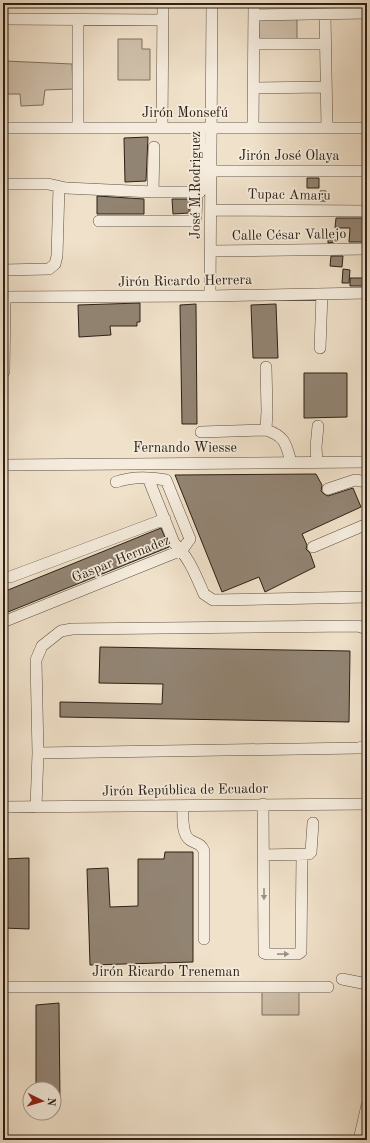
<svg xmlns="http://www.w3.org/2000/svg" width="370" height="1143" viewBox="0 0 370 1143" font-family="'Old Standard TT',serif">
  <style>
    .green { fill: #cfc0ab; stroke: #7e7060 }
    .building { fill: #928473; stroke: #2c2015 }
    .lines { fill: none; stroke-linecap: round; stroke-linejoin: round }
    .minor-casing { stroke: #5d5042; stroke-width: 12 }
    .minor { stroke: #f5ecdd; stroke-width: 11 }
    .oneway { fill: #9b9083 }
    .labels { text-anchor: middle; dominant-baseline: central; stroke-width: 3.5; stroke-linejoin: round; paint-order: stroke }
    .street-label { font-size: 14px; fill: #2c2015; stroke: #f5ecdd }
  </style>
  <rect width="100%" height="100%" fill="#f0e1ca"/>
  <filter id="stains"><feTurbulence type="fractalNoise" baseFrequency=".005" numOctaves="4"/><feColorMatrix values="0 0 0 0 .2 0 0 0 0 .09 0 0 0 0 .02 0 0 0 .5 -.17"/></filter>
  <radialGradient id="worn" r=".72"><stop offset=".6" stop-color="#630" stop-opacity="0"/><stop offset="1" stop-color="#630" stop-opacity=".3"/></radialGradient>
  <path class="green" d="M259 18 297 19V40H259Z
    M118 39H142V49H150V80H118Z
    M5 61 72 64 73 89 45 90 43 105 21 106 20 94H4Z
    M262 992H299V1015H262Z"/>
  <path class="building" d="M148 137 146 181 125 182 124 138Z
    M307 178H319V188H307Z
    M320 191H326V201H320Z
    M97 196 144 199V214H97Z
    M172 199H190L189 213 173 214Z
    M336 218H365L366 242H349L350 228H335Z
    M328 234H335L334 242 328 243Z
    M331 256H343L342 267 330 266Z
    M343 269 350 270 349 283H342Z
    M350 278H366V285H364V286H350Z
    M140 303V322H137V326H110L111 335 79 337 78 305Z
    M196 304 197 424H182L180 305Z
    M276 304 278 358H253L251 305Z
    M304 373H347V417L304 418Z
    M316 474 322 485 321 491 324 494 328 496 353 488 361 507 302 534 307 545 306 549 310 553 315 567 265 592 259 577 222 592 175 475Z
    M161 528 169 547 3 614V592Z
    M100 647 350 651 349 722 60 717V702L162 704 163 684 99 683Z
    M165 852H193V962L90 965 87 869 108 868 110 907 138 906V859H164Z
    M29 858V929L3 928V859Z
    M59 1003 60 1102 54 1103V1089H47L36 1085V1005Z"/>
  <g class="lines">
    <g class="minor-casing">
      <path id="minor" d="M325 14 327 128
        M254 15 367 13
        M3 19 162 20
        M254 44H325
        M253 88 326 87
        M3 128H367
        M78 128V20
        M162 128 163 3
        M253 128 254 3
        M211 171H367
        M3 184H48L66 188 153 192H200V128
        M153 192 154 147
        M211 210 367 211
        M99 221H195L196 218 197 192
        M211 251 367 249
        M3 270 49 269 55 264 57 256 59 187
        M210 296 212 3
        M3 297 210 296 367 293
        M320 348 322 294
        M266 367 267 411 266 430C285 436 286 444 291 462
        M4 372 5 297
        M201 432 266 430
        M317 462 316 447 318 426
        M3 465 367 462
        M148 478 174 543C189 557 196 576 204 594L213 600 367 597
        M328 489 355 480 367 482
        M313 547 367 524
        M10 577 165 519
        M3 622 182 550 190 539 166 480C150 477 132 476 116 482
        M38 753 359 748 367 745
        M263 804 264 950V953L267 954H298L301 952 302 855
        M183 806C183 815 181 834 190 840 196 844 201 843 204 851V939
        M3 807 367 804
        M36 807 38 753 36 660 42 646 61 631 72 629 358 626 367 629
        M263 855 309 854 311 852 313 823
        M342 979 367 984
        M3 987H328
        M359 1140 367 1105"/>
    </g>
    <use href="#minor" class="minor"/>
  </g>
  <defs><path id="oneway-solid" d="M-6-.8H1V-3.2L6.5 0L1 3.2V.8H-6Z"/></defs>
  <g class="oneway">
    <use href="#oneway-solid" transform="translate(264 894) rotate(90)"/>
    <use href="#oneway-solid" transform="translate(283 954) rotate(-1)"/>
  </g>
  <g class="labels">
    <g class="street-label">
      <text x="185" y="113">Jirón Monsefú</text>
      <text x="289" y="156">Jirón José Olaya</text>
      <text transform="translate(196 185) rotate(-90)">José M.Rodriguez</text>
      <text transform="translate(289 195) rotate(1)">Tupac Amaru</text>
      <text transform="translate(289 235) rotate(-1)">Calle César Vallejo</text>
      <text transform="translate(185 281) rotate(-1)">Jirón Ricardo Herrera</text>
      <text x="185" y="448">Fernando Wiesse</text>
      <text transform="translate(121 559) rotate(-22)">Gaspar Hernadez</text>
      <text transform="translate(185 790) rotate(-1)">Jirón República de Ecuador</text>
      <text x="166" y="972">Jirón Ricardo Treneman</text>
    </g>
  </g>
  <rect width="370" height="1143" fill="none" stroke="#f0e1ca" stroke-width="16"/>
  <rect x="4" y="4" width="362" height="1135" fill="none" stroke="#2c2015" stroke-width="2"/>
  <rect x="8" y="8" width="354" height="1127" fill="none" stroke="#2c2015"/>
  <g transform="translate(42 1101) rotate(95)"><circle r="19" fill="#f5ecdd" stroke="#a59a8d"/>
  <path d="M0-3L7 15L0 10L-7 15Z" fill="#8f2418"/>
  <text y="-6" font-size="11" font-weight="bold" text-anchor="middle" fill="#2c2015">N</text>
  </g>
  <rect width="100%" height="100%" filter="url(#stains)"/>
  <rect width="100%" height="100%" fill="url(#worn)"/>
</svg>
